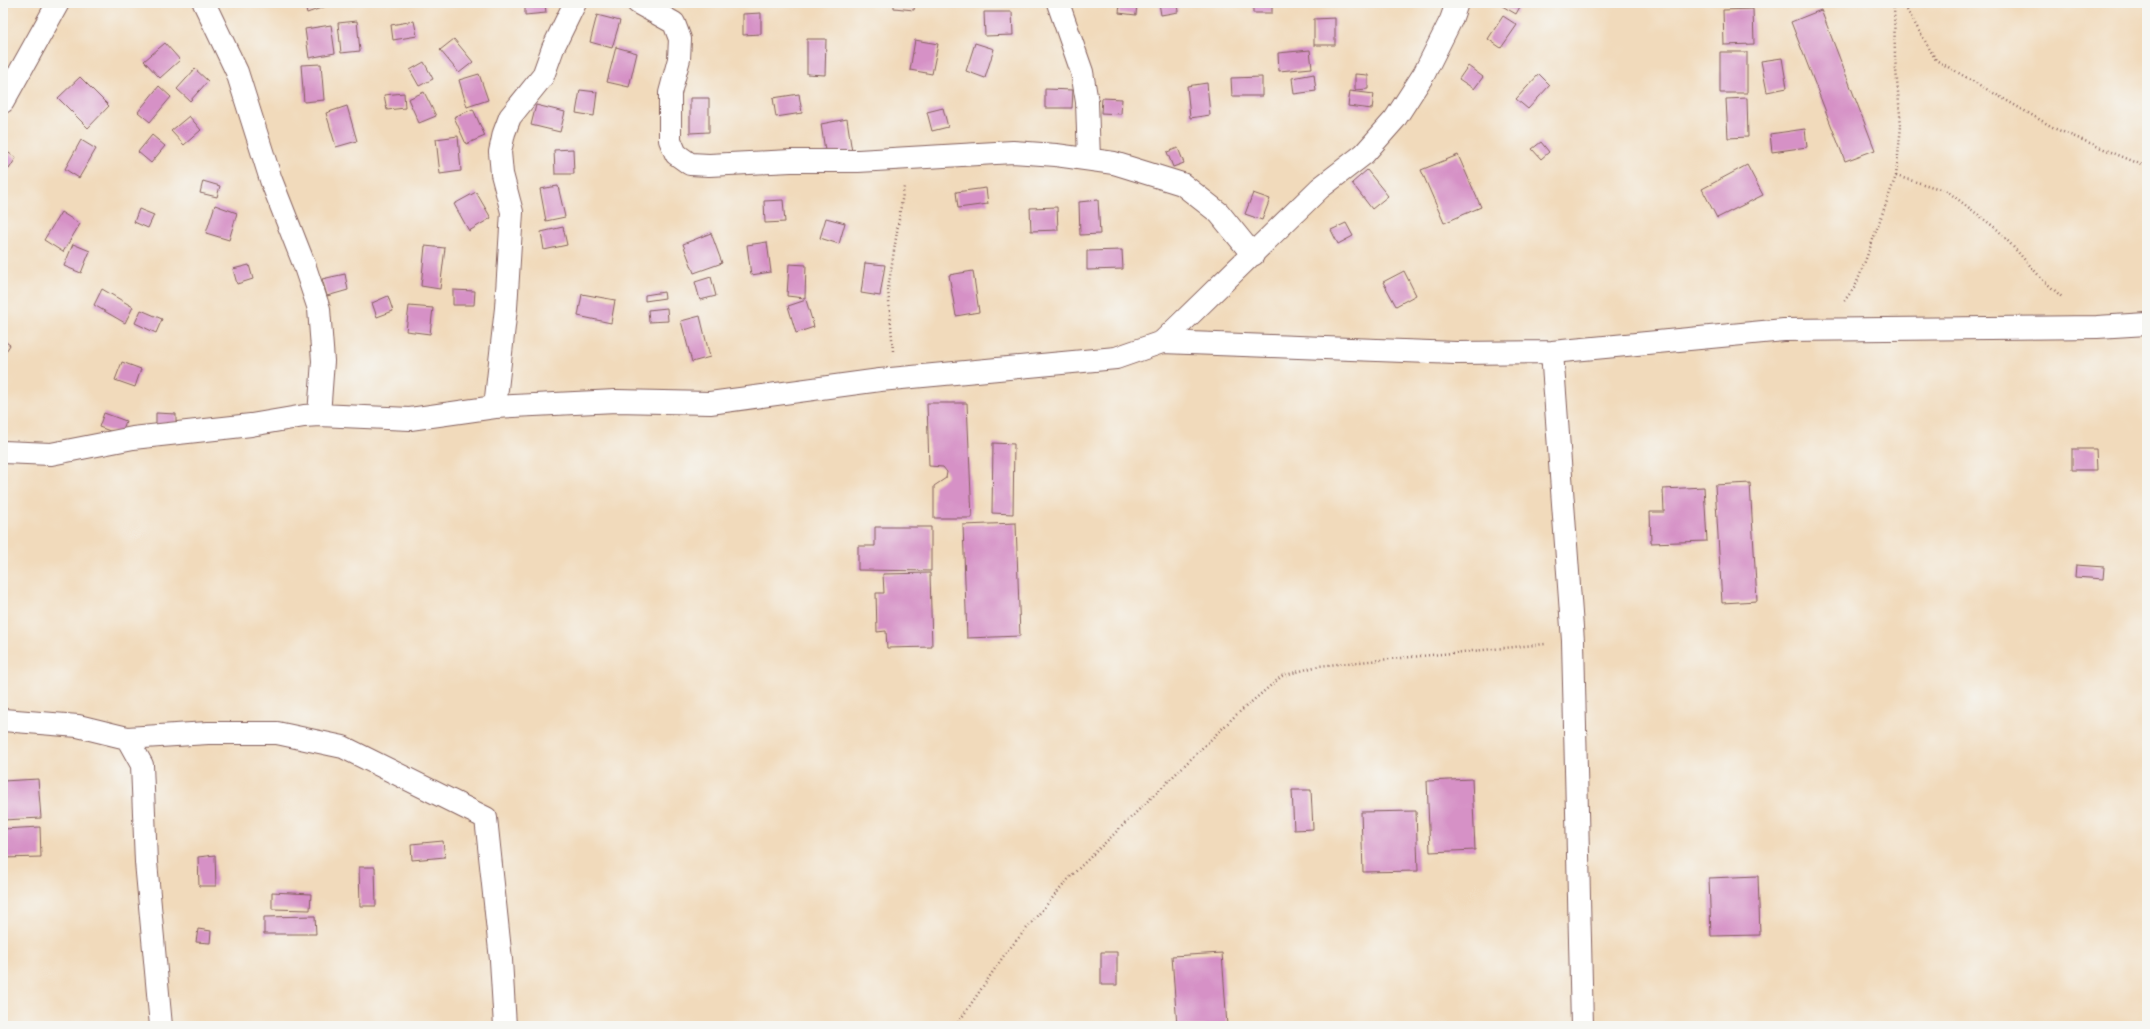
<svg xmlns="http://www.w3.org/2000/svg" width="2150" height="1029" viewBox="0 0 2150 1029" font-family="Mali,sans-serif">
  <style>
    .building { fill: #d691c6 }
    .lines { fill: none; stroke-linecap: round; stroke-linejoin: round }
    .street-casing { stroke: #84605d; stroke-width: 24 }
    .path { stroke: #84605d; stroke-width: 2.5; stroke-dasharray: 1 3; stroke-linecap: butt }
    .street { stroke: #fff; stroke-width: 22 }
  </style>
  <rect width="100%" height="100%" fill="#f6f6f2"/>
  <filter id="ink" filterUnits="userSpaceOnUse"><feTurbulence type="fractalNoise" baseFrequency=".025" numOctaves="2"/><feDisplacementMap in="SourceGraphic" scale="8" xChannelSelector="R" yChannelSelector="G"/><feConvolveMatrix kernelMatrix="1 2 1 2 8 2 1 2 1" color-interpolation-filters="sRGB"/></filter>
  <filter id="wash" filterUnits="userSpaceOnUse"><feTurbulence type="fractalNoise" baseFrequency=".012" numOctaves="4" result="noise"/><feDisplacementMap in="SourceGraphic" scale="16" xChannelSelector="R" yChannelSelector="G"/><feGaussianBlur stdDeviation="0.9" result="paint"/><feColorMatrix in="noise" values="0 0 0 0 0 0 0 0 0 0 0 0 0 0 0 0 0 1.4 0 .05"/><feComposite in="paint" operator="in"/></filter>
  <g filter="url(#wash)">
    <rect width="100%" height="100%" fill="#f1dabb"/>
    <g id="blocks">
      <path class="building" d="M304 3H335L307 13Z
        M525 3H545L546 13 525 15Z
        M894 3H915L914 10 894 8Z
        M975 3H1014V6Z
        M1120 3H1137L1136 15 1119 13Z
        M1159 3H1177L1178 12 1161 15Z
        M1253 3H1272V13H1253Z
        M1497 3H1522L1516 14Z
        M1753 9 1754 44 1724 45 1723 10Z
        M1821 10 1875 150 1845 161 1791 22Z
        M984 12H1012L1013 35 985 36Z
        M761 13V34L743 35V14Z
        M597 15 620 21 612 48 590 42Z
        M1503 16 1517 25 1501 48 1488 39Z
        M1335 18V45H1314V19Z
        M357 21 360 51 341 53 338 23Z
        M414 21 417 36 393 40 391 25Z
        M331 25 335 53 309 58 305 29Z
        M454 39 473 62 459 73 440 50Z
        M807 39H826L825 75 807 74Z
        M915 40 938 44 932 74 910 70Z
        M165 43 180 60 160 78 144 61Z
        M975 43 994 49 985 78 966 71Z
        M616 47 637 53 629 87 607 82Z
        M1310 50 1312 68 1279 71 1278 53Z
        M1720 52H1747V93H1720Z
        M1782 58 1787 88 1767 92 1761 61Z
        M424 62 433 79 419 86 410 70Z
        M321 64 324 100 304 102 301 65Z
        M1468 66 1483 77 1474 89 1459 79Z
        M195 69 208 81 190 101 177 89Z
        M479 74 488 100 467 107 459 80Z
        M1314 74 1316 91 1294 94 1292 78Z
        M1355 74 1368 75V89L1355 90Z
        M1539 74 1550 85 1528 109 1516 99Z
        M80 77 109 106 88 128 58 98Z
        M1262 77V96H1232L1231 78Z
        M1207 83 1210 115 1190 118 1187 86Z
        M159 86 171 97 150 122 138 112Z
        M1045 89 1073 90 1072 108H1045Z
        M580 90 597 92 594 116 576 113Z
        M1350 91 1374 94 1372 109 1348 106Z
        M424 92 436 116 419 123 408 99Z
        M404 93 405 108 387 110 384 95Z
        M799 94 802 113 776 117 773 98Z
        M690 98H709V132L690 133Z
        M1102 98 1122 99 1121 114 1101 113Z
        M1747 98 1748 137 1728 138 1726 99Z
        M536 105 565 112 560 132 531 125Z
        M347 106 357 141 336 147 326 113Z
        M943 108 948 127 932 131 927 112Z
        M473 109 485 136 466 144 454 117Z
        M189 116 201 130 184 145 171 131Z
        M847 119 852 152 826 157 821 124Z
        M1805 129 1807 147 1772 152 1770 134Z
        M152 135 165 146 151 163 138 152Z
        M458 136 461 171 440 174 436 139Z
        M81 140 96 149 79 178 65 169Z
        M1541 142 1549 152 1541 159 1532 149Z
        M1178 148 1184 163 1173 167 1167 152Z
        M3 149 16 158 9 169 3 165Z
        M573 149 574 174H555L554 150Z
        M1458 155 1481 207 1444 223 1421 170Z
        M1747 165 1763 195 1717 218 1702 189Z
        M1367 170 1388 196 1372 209 1352 183Z
        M203 181 220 186 217 197 200 193Z
        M558 186 565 217 546 221 540 189Z
        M986 188 988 204 958 208 956 192Z
        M476 192 491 218 469 231 454 204Z
        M1253 193 1270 199 1262 220 1245 214Z
        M783 200 785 222 765 223 764 201Z
        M1098 200 1100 234 1080 235 1079 202Z
        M215 205 237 213 229 240 206 233Z
        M1057 207 1058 230 1031 231 1030 208Z
        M139 209 154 215 148 228 134 222Z
        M61 212 80 224 63 252 44 240Z
        M826 218 845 223 839 244 820 238Z
        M1346 223 1353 236 1338 244 1331 230Z
        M563 227 567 245 544 250 541 232Z
        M711 233 722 263 694 273 683 244Z
        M767 242 771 272 751 275 747 245Z
        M73 244 90 251 81 273 64 266Z
        M425 246 445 248 440 289 421 286Z
        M1122 250 1123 269 1087 270V251Z
        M865 263 885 265 880 296 861 293Z
        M789 264 806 265 805 298 787 296Z
        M249 265 253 279 237 284 233 269Z
        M973 271 979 312 956 316 949 275Z
        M1404 271 1416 295 1396 306 1383 282Z
        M345 274 348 290 327 296 322 279Z
        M711 277 716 296 700 300 695 282Z
        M102 289 133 307 125 323 94 305Z
        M453 290 475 291 474 305H453Z
        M664 292 665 298 645 301V295Z
        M582 294 615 300 611 323 578 316Z
        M388 296 393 311 377 317 372 303Z
        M806 300 814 327 796 333 788 306Z
        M409 306 433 308 430 334 406 331Z
        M667 308 668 321 649 322 648 310Z
        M141 310 162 319 156 333 135 323Z
        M700 316 710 357 692 362 681 321Z
        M3 340 10 345 3 356Z
        M122 362 141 369 135 387 115 380Z
        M927 403H967L972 518H934V486L946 478 947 472 943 467 929 466Z
        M104 413 126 421 121 435 99 427Z
        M156 413 176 414V432L156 431Z
        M993 443 1014 444 1013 514 992 513Z
        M2072 449H2096L2097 470H2072Z
        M1750 483 1757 601 1722 603 1715 485Z
        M1704 487 1707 541 1651 543 1650 512H1664L1663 489Z
        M1016 523 1020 636 967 638 963 525Z
        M875 527H931V571L858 570V546H875Z
        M2076 565 2104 567 2103 579 2075 577Z
        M930 573 932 647 887 648 886 631 877 632 876 593H884L883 574Z
        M38 779 41 818 3 820V781Z
        M1472 779 1475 850 1430 852 1427 781Z
        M1292 790H1311L1313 829 1294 830Z
        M1416 811 1418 871 1363 872 1361 812Z
        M40 827 41 857 3 858V829Z
        M443 841 445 857 412 860 411 844Z
        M215 855 216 886H199L198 857Z
        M359 867H375L376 906H360Z
        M1758 876 1760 935 1711 936 1709 878Z
        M272 892 311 894 310 910 272 909Z
        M315 916 316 934H264V917Z
        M198 929 211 931 210 943 196 942Z
        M1101 952H1117V985H1101Z
        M1222 953 1227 1026H1177L1172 956Z"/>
    </g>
  </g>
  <g filter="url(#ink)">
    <use href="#blocks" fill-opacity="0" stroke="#84605d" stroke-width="1"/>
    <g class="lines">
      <g class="street-casing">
        <path id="street" d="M204 3 237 72 271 180 304 264 319 309 323 361 319 415
          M638 3 674 23 680 39 679 59 670 93V140L676 154 690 164 709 165 791 161H858L1013 152 1056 155 1114 163 1182 184 1219 213 1253 255
          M1058 3 1082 72 1087 102 1089 159
          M3 102 58 3
          M1162 342 1456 353 1552 352 1784 330 2097 327 2147 324
          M1552 352 1573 641 1582 1026
          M495 407 506 308 512 212 502 174 500 152 504 133 510 117 543 76 553 48 575 3
          M3 452 51 454 133 438 251 425 304 416 319 415 410 419 495 407 616 401 710 403 880 380 1116 358 1162 342 1320 188 1364 154 1395 119 1424 74 1451 20 1457 3
          M3 720 78 726 127 738 142 765 146 862 161 1026
          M127 738 208 733H277L343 747 486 818 501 960 505 1026"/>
      </g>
      <path class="path" d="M1903 3 1936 60 2056 129 2147 167
        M1896 176 1947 191 1998 230 2042 279 2063 298
        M1844 301 1855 287 1863 267 1896 176 1901 126 1895 58 1894 3
        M893 351 888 289 904 187
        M956 1026 1005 954 1071 876 1236 715 1282 676 1318 666 1545 644"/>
      <use href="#street" class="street"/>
    </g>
  </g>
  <rect width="2150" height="1029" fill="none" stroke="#f6f6f2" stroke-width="16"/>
</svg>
